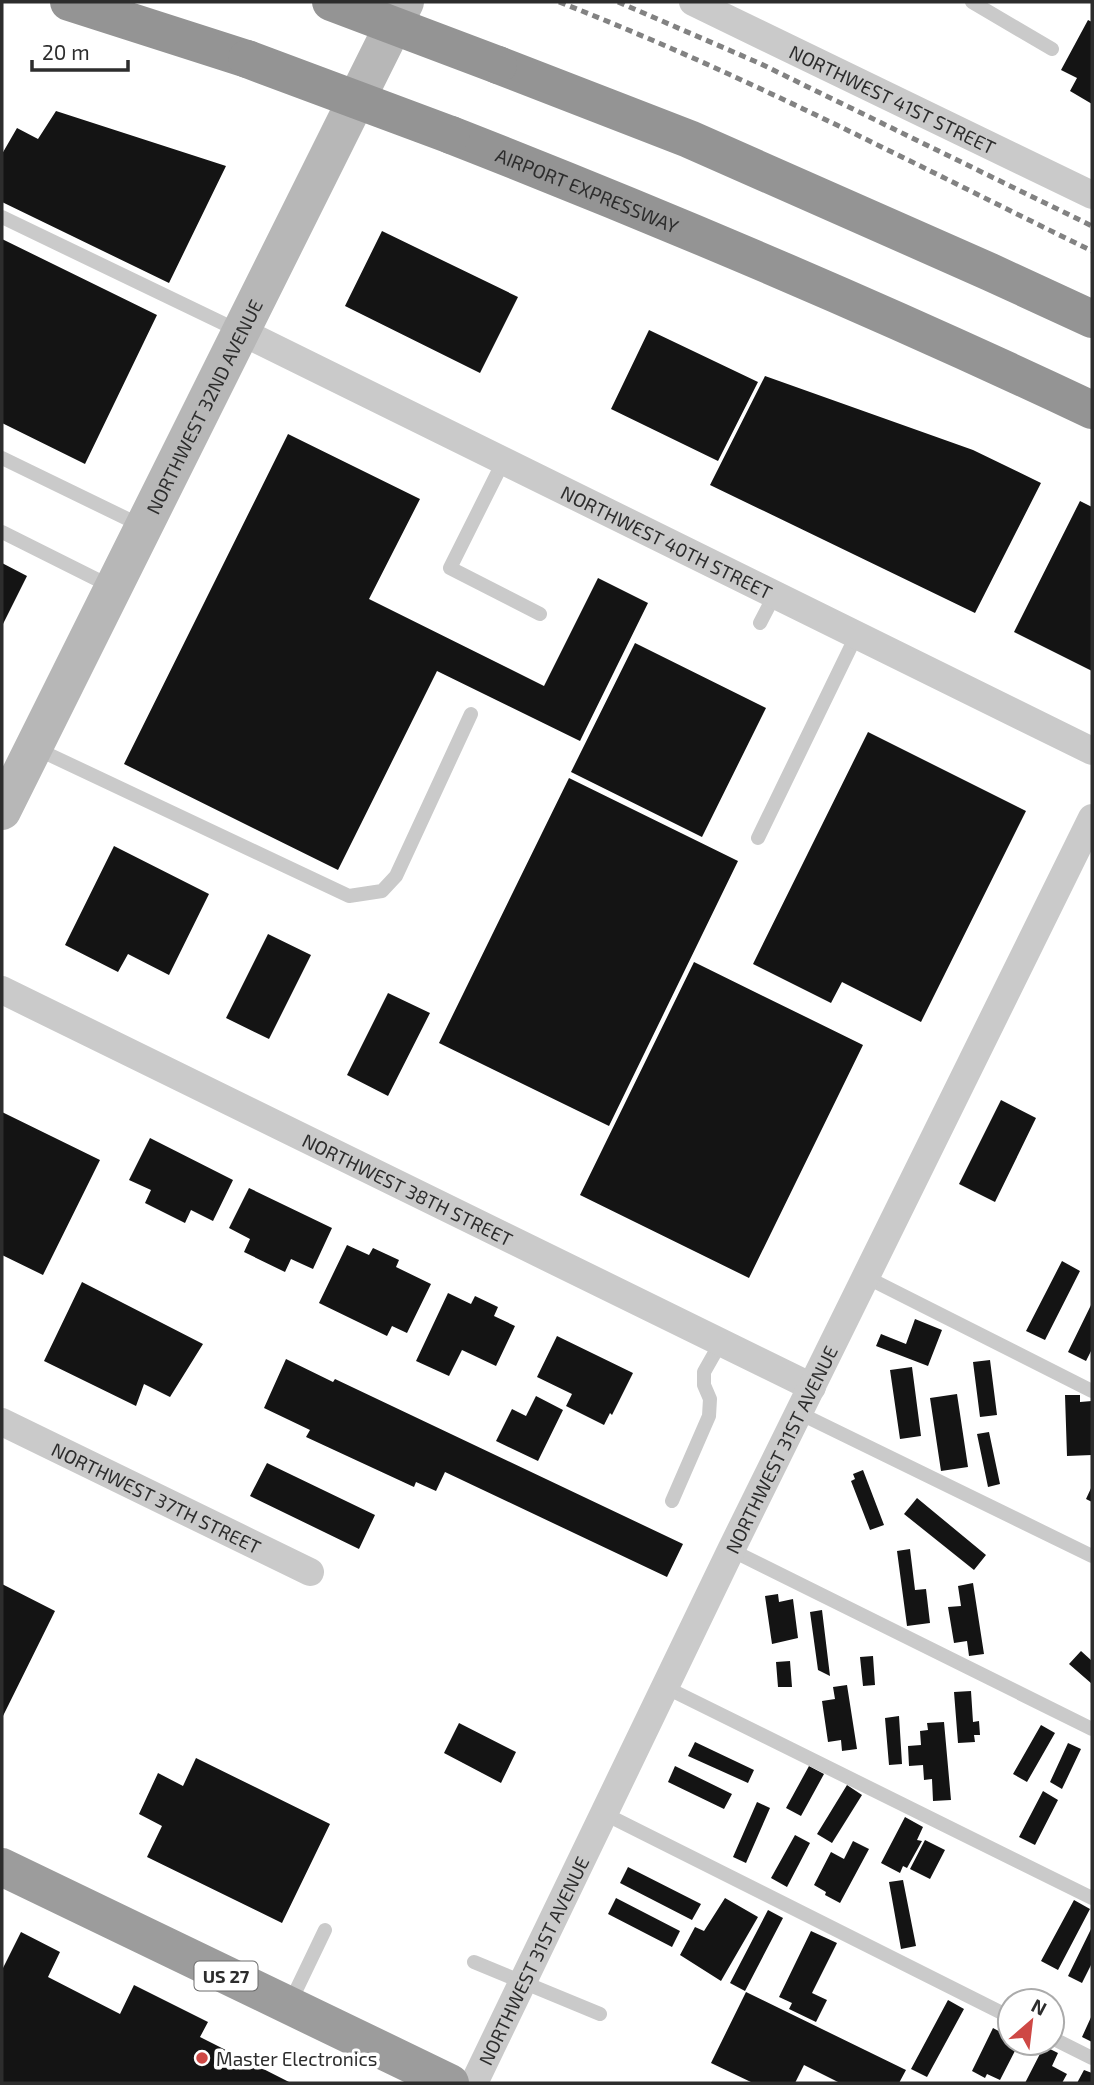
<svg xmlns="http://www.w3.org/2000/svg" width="1094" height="2085" viewBox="0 0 1094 2085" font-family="'Exo 2',sans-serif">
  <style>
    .building { fill: #141414 }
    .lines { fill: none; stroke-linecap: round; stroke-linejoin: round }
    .service { stroke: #cacaca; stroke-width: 14 }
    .minor { stroke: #cacaca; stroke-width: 28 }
    .secondary { stroke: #b7b7b7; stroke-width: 38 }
    .trunk { stroke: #9c9c9c; stroke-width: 38 }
    .motorway { stroke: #949494; stroke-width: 38 }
    .rail { stroke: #828282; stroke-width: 5; stroke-dasharray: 7 5; stroke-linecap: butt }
    .motorway-bridge { stroke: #949494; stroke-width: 38 }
    .poi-dot { fill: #ce4845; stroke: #fff; stroke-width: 2.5 }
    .labels { text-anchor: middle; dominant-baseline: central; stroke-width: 7; stroke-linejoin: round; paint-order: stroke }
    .shield { fill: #fff; stroke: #6c6c6c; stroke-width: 2 }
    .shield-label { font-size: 18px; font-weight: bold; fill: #2d2d2d }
    .street-label { font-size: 19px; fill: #2d2d2d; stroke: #fff }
    .poi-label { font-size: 19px; fill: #2d2d2d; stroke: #fff; text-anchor: start }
  </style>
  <rect width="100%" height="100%" fill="#fff"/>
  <path class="building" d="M1088 20 1092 22V104L1070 91 1077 78 1061 70Z
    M56 111 226 166 169 283 2 202V154L17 128 38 139Z
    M382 231 518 297 480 373 345 306Z
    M2 239 157 315 85 464 2 423Z
    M649 330 758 382 718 461 611 409Z
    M765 376 973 450 1041 483 975 613 710 485Z
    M288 434 420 499 369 599 544 686 598 578 648 603 580 741 437 671 338 870 124 764Z
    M1080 501 1092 507V671L1014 632Z
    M2 563 27 576 2 626Z
    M635 643 766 708 702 837 571 772Z
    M868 732 1026 811 921 1022 842 982 831 1003 753 964Z
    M569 778 738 861 609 1126 439 1043Z
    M114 846 209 894 169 975 128 954 118 972 65 945Z
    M268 934 311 955 269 1039 226 1018Z
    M694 962 863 1045 749 1278 580 1195Z
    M388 993 430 1013 388 1096 347 1075Z
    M1001 1100 1036 1118 995 1202 959 1184Z
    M2 1112 100 1160 43 1275 2 1255Z
    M150 1138 233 1180 213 1221 191 1210 185 1223 145 1203 151 1190 129 1180Z
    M249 1188 332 1228 313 1269 291 1259 285 1272 244 1252 250 1239 229 1228Z
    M347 1245 369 1255 373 1248 399 1260 396 1267 431 1284 407 1333 392 1326 387 1336 319 1303Z
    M1062 1261 1080 1271 1045 1340 1026 1331Z
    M82 1282 203 1344 170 1397 144 1384 136 1406 44 1361Z
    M448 1293 471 1304 475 1296 498 1307 494 1316 515 1326 496 1366 462 1350 449 1376 416 1361Z
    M1092 1303V1349L1086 1361 1068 1352Z
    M915 1319 942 1330 928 1366 876 1346 881 1334 906 1344Z
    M557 1336 633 1373 612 1415 610 1413 604 1425 566 1406 572 1394 537 1377Z
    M286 1359 333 1382 335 1379 683 1544 667 1577 445 1472 436 1491 416 1482 414 1487 306 1437 310 1430 264 1408Z
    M990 1360 997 1415 980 1417 973 1362Z
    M912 1367 921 1436 900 1439 890 1370Z
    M957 1394 968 1467 941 1471 930 1398Z
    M1065 1395H1080V1402L1092 1401V1455L1067 1456Z
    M536 1396 563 1410 538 1461 496 1441 512 1409 526 1416Z
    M989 1432 1000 1484 988 1487 977 1434Z
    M267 1463 375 1515 359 1549 250 1496Z
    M863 1470 884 1525 870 1530 851 1481 855 1479 853 1474Z
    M1092 1486V1502L1086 1499Z
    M917 1498 986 1555 974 1570 904 1514Z
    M910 1549 915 1590 926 1589 930 1623 907 1626 897 1551Z
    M973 1583 984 1654 969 1656 967 1641 954 1643 948 1607 961 1606 958 1586Z
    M2 1584 55 1611 2 1718Z
    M778 1594 779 1602 793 1599 798 1638 772 1644 765 1596Z
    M822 1610 830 1676 818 1670 810 1612Z
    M1081 1651 1092 1661V1684L1069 1664Z
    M873 1656 875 1685 863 1686 860 1657Z
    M790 1661 792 1687H778L776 1662Z
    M847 1685 857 1749 842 1751 841 1740 828 1742 822 1701 835 1699 833 1687Z
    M971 1691 973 1722 979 1721 980 1735H974L975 1742 958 1743 954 1692Z
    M899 1716 902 1764 889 1765 885 1718Z
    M944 1722 951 1800 933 1801 932 1779 924 1780 923 1765 909 1766 908 1746 921 1745 920 1731 928 1730 927 1723Z
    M459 1723 516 1752 501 1783 444 1753Z
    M1041 1725 1055 1733 1027 1782 1013 1774Z
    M695 1742 754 1770 748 1783 688 1756Z
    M1068 1743 1081 1749 1062 1789 1050 1782Z
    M196 1758 330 1824 282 1923 147 1857 162 1826 139 1814 158 1773 183 1786Z
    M675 1766 732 1794 724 1809 668 1782Z
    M809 1766 824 1774 801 1816 786 1808Z
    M847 1785 862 1795 832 1843 817 1834Z
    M1043 1791 1058 1800 1035 1845 1019 1837Z
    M757 1802 770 1808 746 1863 733 1857Z
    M905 1817 923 1827 917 1840 922 1841 907 1868 903 1866 900 1873 881 1863Z
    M795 1835 810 1843 787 1887 771 1878Z
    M925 1840 945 1850 930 1879 910 1869Z
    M853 1841 869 1849 840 1903 825 1895 826 1892 814 1885 831 1852 844 1859Z
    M628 1867 701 1904 692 1920 620 1883Z
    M903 1880 916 1946 901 1949 889 1882Z
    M616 1898 680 1931 672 1947 608 1914Z
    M725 1898 758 1917 721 1981 680 1955 695 1927 704 1931Z
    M1074 1900 1090 1909 1058 1970 1041 1961Z
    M768 1910 783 1918 745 1991 730 1983Z
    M1092 1927V1963L1082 1983 1068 1976Z
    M811 1931 837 1943 812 1993 827 2000 816 2022 789 2009 792 2003 779 1997Z
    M21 1932 60 1952 48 1977 120 2014 134 1985 208 2022 200 2037 291 2083H2V1970Z
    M746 1992 906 2070 899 2083H840L804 2065 795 2083H753L711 2063Z
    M948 2000 964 2009 927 2077 911 2069Z
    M1092 2015V2042L1082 2037Z
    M993 2028 1006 2035 1005 2038 1010 2043 1018 2045 1000 2080 987 2074 985 2078 972 2071Z
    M1044 2046 1058 2053 1052 2066 1067 2074 1062 2083H1025Z
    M1084 2070 1092 2073V2083H1077Z"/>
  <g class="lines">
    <path class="service" d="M972 2 1052 49
      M2 217 239 331
      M2 458 142 526
      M503 462 450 568 540 614
      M2 532 112 587
      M760 623 775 594
      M35 748 349 896 382 891 396 876 471 714
      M758 838 857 634
      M866 1277 1092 1391
      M799 1413 1092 1556
      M672 1501 709 1416 710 1399 704 1385V1372L721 1342
      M731 1550 1092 1729
      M665 1687 1092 1898
      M603 1813 1010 2017
      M474 1962 600 2014
      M289 2005 325 1930
      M1052 2038 1092 2058"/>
    <g class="minor">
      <path id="s1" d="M693 2 1092 195"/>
      <path id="s2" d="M240 331 1092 751"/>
      <path id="s3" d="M2 990 812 1387"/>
      <path id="s4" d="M2 1422 310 1572"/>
      <path id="s5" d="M474 2083 731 1550 1092 818"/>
    </g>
    <path class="secondary" id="s6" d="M2 811 405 2"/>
    <path class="trunk" d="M2 1867 450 2083"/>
    <g class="motorway">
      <path d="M69 2 247 59"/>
      <path d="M498 65 689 139 990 272 1092 319"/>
      <path id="s7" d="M451 135C668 220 882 311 1092 410"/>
    </g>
    <path class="rail" d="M559 2C742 73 916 165 1092 251
      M618 2 759 63 1092 226"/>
    <path class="motorway-bridge" d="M331 2 498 65
      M247 59 451 135"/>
  </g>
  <circle class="poi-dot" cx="202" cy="2058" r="7"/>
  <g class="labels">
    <rect class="shield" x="194.5" y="1961.5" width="63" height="29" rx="5"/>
    <g class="shield-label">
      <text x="226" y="1976">US 27</text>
    </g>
    <g class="street-label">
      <text stroke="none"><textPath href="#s1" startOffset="222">NORTHWEST 41ST STREET</textPath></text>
      <text stroke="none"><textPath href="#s7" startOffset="147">AIRPORT EXPRESSWAY</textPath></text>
      <text stroke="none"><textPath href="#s6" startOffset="452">NORTHWEST 32ND AVENUE</textPath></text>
      <text stroke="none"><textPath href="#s2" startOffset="476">NORTHWEST 40TH STREET</textPath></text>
      <text stroke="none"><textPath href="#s3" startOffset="452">NORTHWEST 38TH STREET</textPath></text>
      <text stroke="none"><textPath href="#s5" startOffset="704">NORTHWEST 31ST AVENUE</textPath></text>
      <text stroke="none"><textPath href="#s4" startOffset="172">NORTHWEST 37TH STREET</textPath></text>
      <text stroke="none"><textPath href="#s5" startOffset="136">NORTHWEST 31ST AVENUE</textPath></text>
    </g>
    <g class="poi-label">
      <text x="216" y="2058">Master Electronics</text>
    </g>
  </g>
  <rect width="1094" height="2085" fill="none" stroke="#2d2d2d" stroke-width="7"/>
  <g transform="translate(1031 2022) rotate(28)"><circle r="33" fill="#ffffff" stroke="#ababab" stroke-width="2"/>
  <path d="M0-5L12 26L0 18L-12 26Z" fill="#ce4845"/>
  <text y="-10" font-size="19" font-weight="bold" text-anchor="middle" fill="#2d2d2d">N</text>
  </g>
  <path d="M32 60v10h96v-10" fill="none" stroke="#2d2d2d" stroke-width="3.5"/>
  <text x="42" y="60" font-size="21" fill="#2d2d2d" stroke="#ffffff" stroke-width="5" paint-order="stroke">20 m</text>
</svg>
